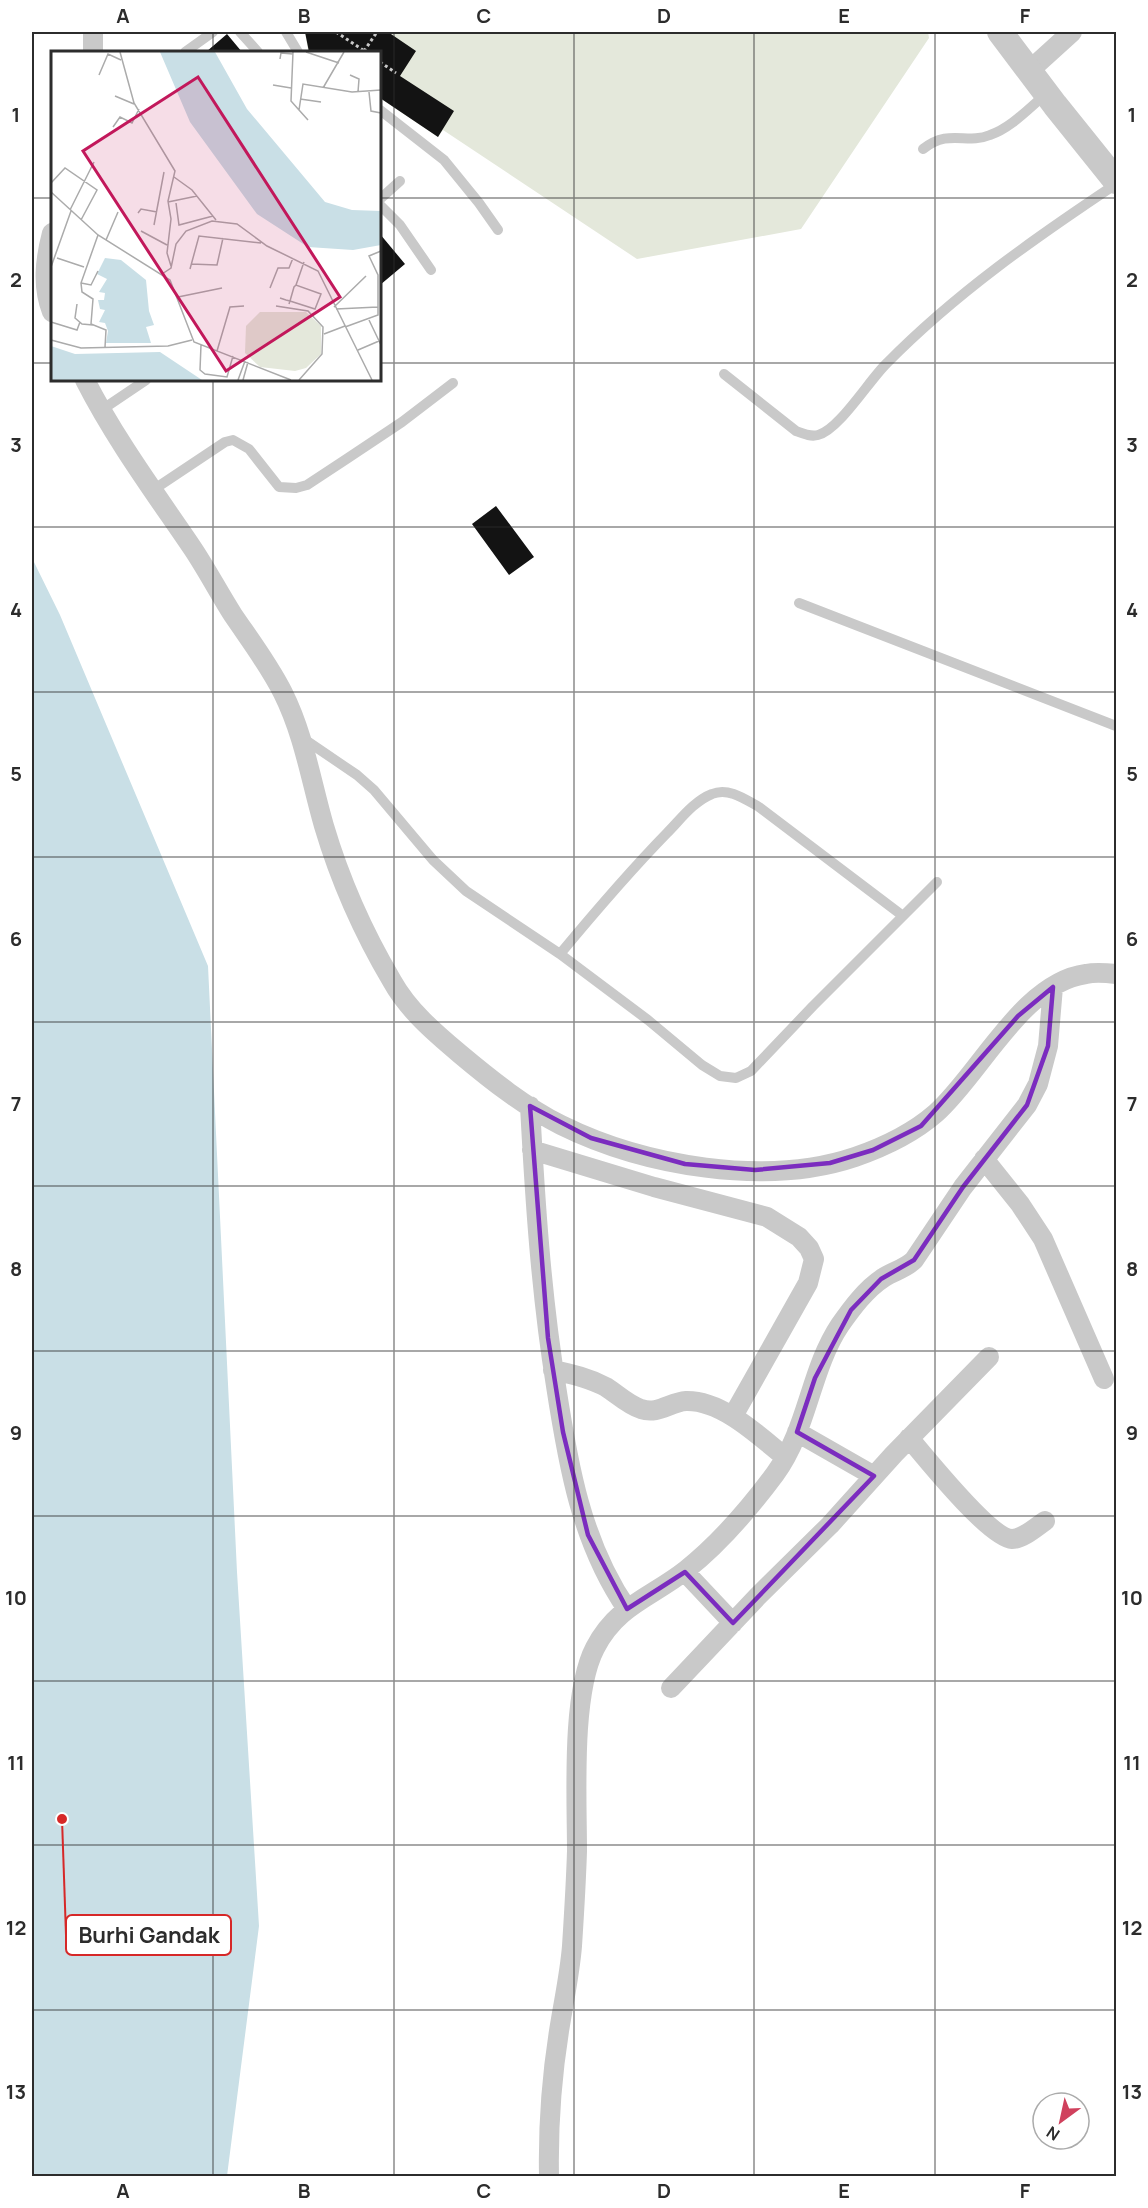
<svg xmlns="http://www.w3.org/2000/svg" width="1148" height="2208" viewBox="0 0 1148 2208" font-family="Manrope,sans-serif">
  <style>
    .green { fill: #e4e8db }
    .water { fill: #c9dfe6 }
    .building { fill: #131313 }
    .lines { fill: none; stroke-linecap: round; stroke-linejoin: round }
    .path { stroke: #c9c9c9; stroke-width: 3; stroke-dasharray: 3 3; stroke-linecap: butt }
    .service { stroke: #c9c9c9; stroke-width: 10 }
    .minor { stroke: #c9c9c9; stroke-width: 20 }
    .tertiary { stroke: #c9c9c9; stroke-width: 26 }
    .marked { fill: none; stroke: #7b2cbf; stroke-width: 4.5; stroke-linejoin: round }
    .grid { fill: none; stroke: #2c2c2c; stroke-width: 1.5; stroke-opacity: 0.55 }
    .inset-road { fill: none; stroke: #ababab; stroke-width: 1.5 }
    .view { fill: #c2185b; fill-opacity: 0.15; stroke: #c2185b; stroke-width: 3 }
    .inset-edge { fill: none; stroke: #2c2c2c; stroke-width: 3 }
    .leader { fill: none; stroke: #d62828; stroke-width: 2 }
    .callout-dot { fill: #d62828; stroke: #fff; stroke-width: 2 }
    .callout { fill: #fff; stroke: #d62828; stroke-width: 2 }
    .callout-label { font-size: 22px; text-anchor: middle; font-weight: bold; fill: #2c2c2c }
    .neatline { fill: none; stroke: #2c2c2c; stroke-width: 2 }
    .grid-label { font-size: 20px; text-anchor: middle; font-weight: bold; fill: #2c2c2c }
  </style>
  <rect width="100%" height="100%" fill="#fff"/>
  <path class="green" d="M305 32H928L929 38 801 229 637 259 443 130 438 137 380 98V52H312L308 50Z"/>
  <path class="water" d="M32 558 60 615 208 966 237 1572 259 1926 227 2176H32Z"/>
  <path class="building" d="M305 32H388L416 51 400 76 454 111 438 137 380 98V52H309Z
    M227 34 242 52H206Z
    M380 234 405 264 380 285Z
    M496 506 534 557 509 575 472 524Z"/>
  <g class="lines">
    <path class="path" d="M336 32 366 52
      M364 51 377 32
      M380 62 396 73"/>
    <path class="service" d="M240 32 258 52
      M286 32 298 52
      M185 52 213 32
      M380 110 444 160 479 203 498 230
      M923 149C950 128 966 145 990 135 1011 128 1029 108 1046 94
      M380 199 400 181
      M380 205 400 225 431 270
      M724 374 796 431C804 434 811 437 818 435 839 430 870 379 887 363 956 293 1035 238 1116 184
      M100 411 146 380
      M153 490 225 442 233 440 249 449 279 487 296 488 307 485 348 458 402 422 453 383
      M799 603 1116 726
      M301 737 357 775 374 790 433 860 466 891 560 954 648 1020 702 1065 720 1076 736 1078 751 1071 813 1006 937 882
      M560 954C594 913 629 872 667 833 680 820 694 801 712 794 728 787 745 799 759 807L903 916"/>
    <path class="minor" d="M93 52V32
      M1029 71 1072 32
      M52 233C45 260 42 286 52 312
      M85 380C115 439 155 493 193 549 207 570 219 593 233 615 250 640 269 665 283 693 304 735 311 781 324 826 340 880 363 932 392 981 408 1010 435 1033 460 1054 491 1080 525 1107 561 1125 644 1166 766 1187 855 1157 884 1147 912 1134 936 1113 980 1074 1023 982 1086 974 1095 972 1107 973 1116 974
      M530 1106C535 1200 541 1293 556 1386 568 1464 581 1542 627 1609
      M532 1150 654 1187 767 1217 799 1237 809 1248 814 1259 808 1283 733 1416
      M984 1159 1020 1204 1043 1239 1104 1379
      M553 1370C572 1374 589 1378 606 1387 617 1394 628 1405 641 1409 658 1415 670 1402 686 1401 722 1400 759 1436 785 1457
      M797 1432 874 1476
      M909 1438C925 1457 990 1538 1012 1539 1023 1539 1036 1527 1045 1521
      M685 1572 733 1623
      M671 1688 757 1597 830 1525 894 1454 989 1357
      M549 2176C548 2124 552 2071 561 2019 565 1995 570 1971 572 1946 574 1915 576 1883 577 1851 577 1798 571 1694 595 1648 617 1605 652 1597 686 1570 720 1543 749 1509 775 1474 808 1429 810 1370 840 1325 852 1308 866 1289 883 1278 893 1271 905 1269 914 1260L963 1187 1027 1105 1038 1084 1048 1046 1053 987"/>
    <path class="tertiary" d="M1000 32 1055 105 1116 181"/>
  </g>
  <path class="marked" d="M1053 987 1048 1046 1027 1105 963 1187 914 1260 881 1279 851 1310 815 1378 797 1432 874 1476 733 1623 685 1572 627 1609 588 1535 563 1432 548 1338 530 1106 591 1138 685 1164 755 1170 830 1163 873 1150 921 1126 1018 1016Z"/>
  <path class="grid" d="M213 32V52M394 32V2176M574 32V2176M754 32V2176M935 32V2176M32 198H52M380 198H1116M32 363H52M380 363H1116M213 380V2176M32 527H1116M32 692H1116M32 857H1116M32 1022H1116M32 1186H1116M32 1351H1116M32 1516H1116M32 1681H1116M32 1845H1116M32 2010H1116"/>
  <g transform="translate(51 51)">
    <rect width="330" height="330" fill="#fff"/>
    <path d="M209 261H255L270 275V303L255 317 244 320 209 316 194 302 195 275Z" fill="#e4e8db"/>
    <path d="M109 1H164L196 58 274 151 301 159 330 160V194L302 199 257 196 206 163 139 71ZM54 207 70 209 95 229 98 260 103 274 95 276 100 292H55L57 280 54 272 48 271 54 259 49 258 47 249H53L54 242 48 241 56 228 46 223ZM0 295 24 303 109 301 151 329H0Z" fill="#c9dfe6"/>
    <path class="inset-road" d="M69 1 83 52 124 120 117 150 120 168 116 202 120 215M242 1 240 50 248 59M255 1 288 12M229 8 230 2 242 3M48 24 57 3 70 9M299 24 308 28 307 41M222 34 240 37M272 37 293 1M318 41 320 60 330 62M64 45 83 53M249 48 270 51M257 69 248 59 252 33 301 41 330 39M62 76 69 66 81 72 88 58M123 126 141 139 165 169M0 132 14 117 46 139 30 169M0 141 47 184 119 229 143 291 240 329M117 151 146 145M125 152 128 174 162 165M19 159 43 111M87 162 90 158 106 161M103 174 113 121M90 180 116 194M47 184 30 232 31 241 42 248 40 273 55 279 54 296M55 189 67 161M6 207 33 216M140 213 166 214 172 187M0 216 20 160M139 218 148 185 210 192M111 223 120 217 125 193 135 180 161 170 186 173 216 195 267 220 321 329M30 232 40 234 47 220M245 234 253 211M219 237 227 217H238L242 207M127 246 171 237M229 247 235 249 239 250 264 258 270 243 245 234 243 236 239 250 238 253M26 253 24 267 31 273 42 274M225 255 257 260 272 276 271 303 248 329M283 256 315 225M285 258 327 256M318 269 330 294M0 271 26 279 29 271M294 276 327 264V224L318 205 330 200M273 283 294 275M0 289 30 297 117 295 141 289M150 294 149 319 154 323 176 326 182 305M307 299 328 290M166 300 179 256 193 255M187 329 194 310M192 329 197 311"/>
    <path class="view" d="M147 26 289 246 175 320 32 100Z"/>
    <rect width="330" height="330" class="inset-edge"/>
  </g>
  <path class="leader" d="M62 1819L66 1935"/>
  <circle class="callout-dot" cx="62" cy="1819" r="6"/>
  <rect class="callout" x="66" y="1915" width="165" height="40" rx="6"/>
  <g class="callout-label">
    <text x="149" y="1943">Burhi Gandak</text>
  </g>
  <rect width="1148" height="2208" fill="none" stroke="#ffffff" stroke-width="66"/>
  <g transform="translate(1061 2121) rotate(213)"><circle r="28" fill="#ffffff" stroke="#ababab" stroke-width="1.5"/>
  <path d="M0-4.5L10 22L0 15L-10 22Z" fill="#d0415d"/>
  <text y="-9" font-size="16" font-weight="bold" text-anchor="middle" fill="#2c2c2c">N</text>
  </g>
  <rect x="33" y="33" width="1082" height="2142" class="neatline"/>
  <g class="grid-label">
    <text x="123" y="23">A</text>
    <text x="304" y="23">B</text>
    <text x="484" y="23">C</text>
    <text x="664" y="23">D</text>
    <text x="844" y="23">E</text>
    <text x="1025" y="23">F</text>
    <text x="16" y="122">1</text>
    <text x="1132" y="122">1</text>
    <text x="16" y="287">2</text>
    <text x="1132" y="287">2</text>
    <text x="16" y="452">3</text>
    <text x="1132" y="452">3</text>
    <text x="16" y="617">4</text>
    <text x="1132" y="617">4</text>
    <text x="16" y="781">5</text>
    <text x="1132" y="781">5</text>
    <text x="16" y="946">6</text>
    <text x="1132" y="946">6</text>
    <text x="16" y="1111">7</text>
    <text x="1132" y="1111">7</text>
    <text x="16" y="1276">8</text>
    <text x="1132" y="1276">8</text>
    <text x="16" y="1440">9</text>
    <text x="1132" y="1440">9</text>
    <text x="16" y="1605">10</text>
    <text x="1132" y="1605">10</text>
    <text x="16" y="1770">11</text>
    <text x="1132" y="1770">11</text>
    <text x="16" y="1935">12</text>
    <text x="1132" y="1935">12</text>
    <text x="16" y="2099">13</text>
    <text x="1132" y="2099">13</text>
    <text x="123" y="2198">A</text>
    <text x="304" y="2198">B</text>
    <text x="484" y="2198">C</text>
    <text x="664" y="2198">D</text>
    <text x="844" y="2198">E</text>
    <text x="1025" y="2198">F</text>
  </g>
</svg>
